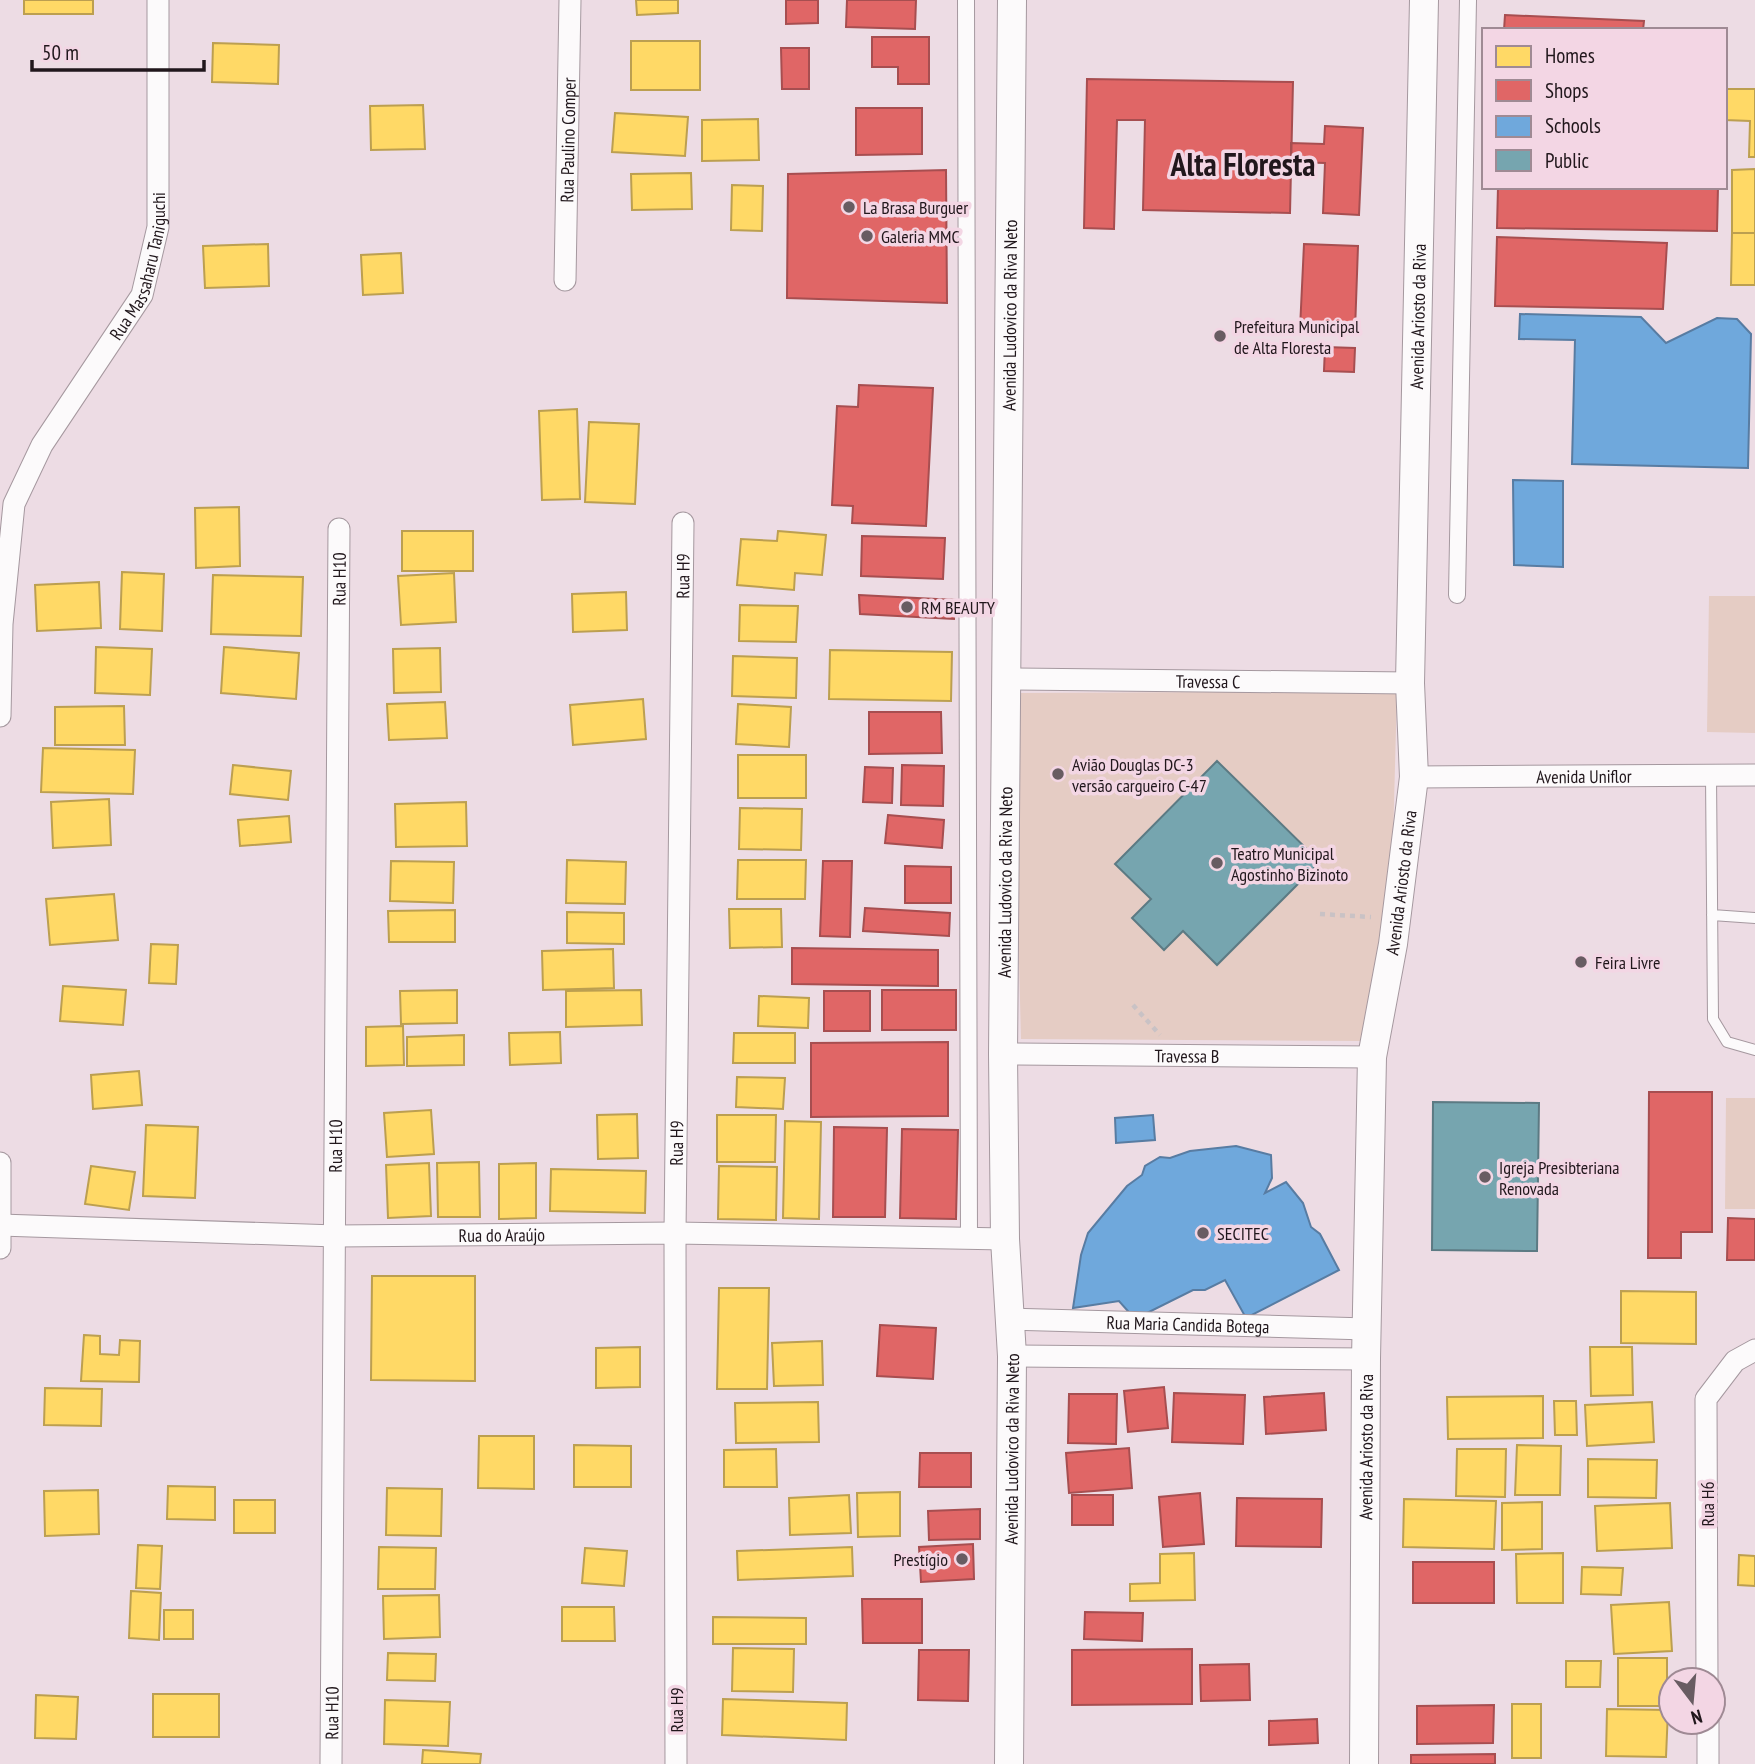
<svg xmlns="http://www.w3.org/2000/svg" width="1755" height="1764" viewBox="0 0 1755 1764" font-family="'PT Sans Narrow',sans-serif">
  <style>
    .green { fill: #e5ccc4 }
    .homes { fill: #ffd966; stroke: #bc9f50; stroke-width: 2 }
    .shops { fill: #e06666; stroke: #a74e50; stroke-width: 2 }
    .schools { fill: #6fa8dc; stroke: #587ca2; stroke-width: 2 }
    .public { fill: #76a5af; stroke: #5c7a83; stroke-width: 2 }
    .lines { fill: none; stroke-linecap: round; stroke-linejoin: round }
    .service-casing { stroke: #a5989f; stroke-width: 12 }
    .pedestrian-casing { stroke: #a5989f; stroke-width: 18 }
    .minor-casing { stroke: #a5989f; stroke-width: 23 }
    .tertiary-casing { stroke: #a5989f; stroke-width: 30 }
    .path { stroke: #c9c2c5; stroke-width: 4.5; stroke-dasharray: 5 5; stroke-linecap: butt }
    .service { stroke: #fcfafb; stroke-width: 10 }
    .pedestrian { stroke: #fcfafb; stroke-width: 16 }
    .minor { stroke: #fcfafb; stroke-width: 21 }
    .tertiary { stroke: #fcfafb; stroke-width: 28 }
    .poi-dot { fill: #685c62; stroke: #f3d6e4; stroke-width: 2.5 }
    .labels { text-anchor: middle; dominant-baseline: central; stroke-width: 7; stroke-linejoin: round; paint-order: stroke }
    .street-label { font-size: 18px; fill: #21171c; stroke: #f3d6e4 }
    .poi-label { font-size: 18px; fill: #21171c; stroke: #f3d6e4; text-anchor: start }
    .town-label { font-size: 32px; font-weight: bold; fill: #21171c; stroke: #f3d6e4 }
  </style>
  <rect width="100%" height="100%" fill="#eddce4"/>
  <path class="green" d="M1709 596H1755V733L1707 732Z
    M1397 691 1393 841 1383 935 1361 1041 1021 1039 1012 693Z
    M1726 1098H1755V1209H1725Z"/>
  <path class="homes" d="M24 0H93V14H24Z
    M636 0H678V13L637 15Z
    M631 41H700V90H631Z
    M213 43 279 45 278 84 212 82Z
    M1725 89H1755V157H1749L1750 121 1725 120Z
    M423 105 425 149 371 150 370 106Z
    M615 113 688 117 685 156 612 152Z
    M758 119 759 160 702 161V120Z
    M1755 169V233H1732V170Z
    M691 173 692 209 632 210 631 174Z
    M732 185 763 186 762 231 731 230Z
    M1732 233H1755V285H1731Z
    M268 244 269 286 205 288 203 246Z
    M401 253 403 293 363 295 361 255Z
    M577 409 580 499 542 500 539 411Z
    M589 422 639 424 635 504 585 502Z
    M239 507 240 566 196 568 195 508Z
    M402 531H473V571H402Z
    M778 531 826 535 822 575 795 573 794 590 737 585 741 539 777 541Z
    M122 572 164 574 162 631 120 629Z
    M454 573 456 622 401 625 398 576Z
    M213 575 303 577 301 636 211 634Z
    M99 582 101 628 37 631 35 585Z
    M626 592 627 630 573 632 572 594Z
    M740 605 798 606 796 642 739 641Z
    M96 647 152 649 150 695 95 693Z
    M224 647 299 653 296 699 221 693Z
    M440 648 441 692 394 693 393 649Z
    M830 650 952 652 951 701 829 699Z
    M733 656 797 658 796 698 732 696Z
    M643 699 646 739 573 745 570 705Z
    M445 702 447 738 389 740 387 704Z
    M738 704 791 707 789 747 736 744Z
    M124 706 125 745H55V707Z
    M43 748 135 750 133 794 41 792Z
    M738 755H806V798H738Z
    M233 765 291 771 288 800 230 794Z
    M109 799 111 845 53 848 51 802Z
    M466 802 467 846 396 847 395 804Z
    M740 808 802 809 801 850 739 849Z
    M289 816 291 842 240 846 238 820Z
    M567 860 626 862 625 904 566 903Z
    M738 860H806L805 899H737Z
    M391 861 454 862 453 903 390 901Z
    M114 894 118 940 50 945 46 899Z
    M729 909H781L782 947 730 948Z
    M455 910V942H389L388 911Z
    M567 912 624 913V944L567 943Z
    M151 944 178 945 176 984 149 983Z
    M613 949 614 988 543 990 542 951Z
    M63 986 126 990 123 1025 60 1021Z
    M457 990V1023L401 1024 400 991Z
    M641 990 642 1025 566 1027V991Z
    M759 996 809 998 808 1028 758 1026Z
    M403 1026 404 1065 366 1066V1027Z
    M560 1032 561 1063 510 1065 509 1033Z
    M734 1033H795V1063H733Z
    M464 1035V1065L407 1066V1037Z
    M139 1071 142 1105 93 1109 91 1075Z
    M737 1077 785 1078 783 1109 736 1107Z
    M431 1110 434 1154 387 1157 384 1113Z
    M637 1114 638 1158 598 1159 597 1115Z
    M717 1115H776L775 1162H717Z
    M785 1121 821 1122 819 1219 783 1218Z
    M146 1125 198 1127 195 1198 143 1196Z
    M479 1162 480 1217H438L437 1163Z
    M429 1163 431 1216 388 1218 386 1165Z
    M536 1163V1218L499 1219V1164Z
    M91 1166 135 1172 129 1210 85 1204Z
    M719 1166 777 1167 776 1220 718 1219Z
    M551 1169 646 1171 645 1213 550 1211Z
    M372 1276H475V1381L371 1380Z
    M719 1288H769L767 1389H717Z
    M1621 1291 1696 1292V1344L1621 1343Z
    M84 1335 100 1336V1354L119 1355 120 1340 140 1341 139 1382 81 1381Z
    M822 1341 823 1385 774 1386 772 1343Z
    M640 1347V1387L596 1388V1348Z
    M1590 1347H1632L1633 1395 1591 1396Z
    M45 1388 102 1389 101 1426 44 1425Z
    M1543 1396V1438L1448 1439 1447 1397Z
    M1554 1401H1576L1577 1435H1555Z
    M818 1402 819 1442 736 1443 735 1403Z
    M1652 1402 1654 1442 1587 1446 1585 1405Z
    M479 1436H534V1489L478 1488Z
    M574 1445 631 1446V1487H574Z
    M1517 1445 1561 1446 1560 1495H1515Z
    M776 1449 777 1487H724V1450Z
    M1457 1449H1506L1505 1497 1456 1496Z
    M1588 1459 1657 1460 1656 1498 1588 1497Z
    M168 1486 215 1487V1520L167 1519Z
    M387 1488 442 1489 441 1536 386 1535Z
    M98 1490 99 1534 45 1536 44 1491Z
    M900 1492V1536L858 1537 857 1493Z
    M849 1495 851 1533 790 1535 789 1498Z
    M1404 1499 1496 1501 1494 1549 1403 1547Z
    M234 1500H275V1533H234Z
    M1542 1502V1549L1502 1550V1503Z
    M1670 1503 1672 1548 1597 1551 1595 1506Z
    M138 1545 162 1546 160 1589 136 1588Z
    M379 1547 436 1548 435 1589H378Z
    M852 1547 853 1576 738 1580 737 1551Z
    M585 1548 627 1551 624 1586 582 1583Z
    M1194 1553 1195 1600 1130 1601V1584L1160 1583V1554Z
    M1563 1553V1603H1517L1516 1554Z
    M1739 1555 1755 1556V1586L1738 1585Z
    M1582 1567 1623 1568 1621 1595 1581 1594Z
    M131 1591 161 1593 159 1640 129 1638Z
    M439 1595 440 1637 384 1639 383 1596Z
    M1669 1602 1672 1651 1614 1654 1611 1605Z
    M562 1607H614L615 1641H562Z
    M164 1610H193V1639H164Z
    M713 1617 806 1618V1644H713Z
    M733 1648 794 1649 793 1692 732 1691Z
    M388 1653 436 1654 435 1681 387 1680Z
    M1618 1658H1667V1706H1618Z
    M1566 1661H1601L1600 1687H1566Z
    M153 1694H219V1737H153Z
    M36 1695 78 1697 76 1739 35 1738Z
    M723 1699 847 1703 846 1740 722 1735Z
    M385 1700 450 1702 448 1746 384 1744Z
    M1512 1704H1541V1758H1512Z
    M1607 1709 1668 1710 1666 1757 1606 1756Z
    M423 1750 481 1754 480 1764H422Z"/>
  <path class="shops" d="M786 0H818V23L786 24Z
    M847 0H916L915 29 846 27Z
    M1505 15 1644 21 1643 30H1504Z
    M872 37H929V84H898V67H872Z
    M781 48H809V89H782Z
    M1087 79 1293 82 1290 213 1143 210 1145 120H1117L1114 229 1084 228Z
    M856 108H922V154L856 155Z
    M1325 126 1363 128 1359 215 1323 213 1325 163 1291 162V143L1324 144Z
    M946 170 947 303 787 298 788 174Z
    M1498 187H1718L1717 231 1497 228Z
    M1497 237 1667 243 1663 309 1495 306Z
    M1304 244 1358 246 1355 331 1300 329Z
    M1325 347 1355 348 1354 372 1324 371Z
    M859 385 933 388 926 526 852 523 853 506 832 505 837 406 858 407Z
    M862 536 945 538 943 579 861 576Z
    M859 595 955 600 954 619 860 614Z
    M869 712H941L942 753 869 754Z
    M902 765 944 766 943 806 901 805Z
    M865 767 893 768 892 803 863 802Z
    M888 815 944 820 942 848 885 843Z
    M823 861H852L850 937 820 936Z
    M905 866 951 867V903H905Z
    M865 908 950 913 949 936 863 931Z
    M792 948 938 950V986L792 984Z
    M882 990H956V1030H882Z
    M824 991H870V1031H824Z
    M948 1042V1116L811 1117V1043Z
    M1649 1092H1712V1232H1681V1258H1648Z
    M834 1127 887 1128 885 1217H833Z
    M902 1129 958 1130 956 1219 900 1218Z
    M1728 1218 1755 1219V1260H1727Z
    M880 1325 936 1328 933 1379 877 1376Z
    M1164 1387 1168 1428 1128 1432 1124 1391Z
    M1174 1393 1245 1395 1243 1444 1172 1442Z
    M1324 1393 1326 1430 1266 1434 1264 1397Z
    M1069 1394H1117L1116 1444 1068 1443Z
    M1129 1448 1132 1488 1069 1493 1066 1453Z
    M920 1453H971V1487H919Z
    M1200 1493 1204 1544 1163 1547 1159 1497Z
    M1072 1495H1113V1525H1072Z
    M1237 1498 1322 1499 1321 1547 1236 1546Z
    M980 1509V1539L929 1540 928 1511Z
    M973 1544 974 1579 921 1582 919 1547Z
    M1413 1562H1494V1603H1413Z
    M862 1599H922V1643H863Z
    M1085 1612 1143 1613 1142 1641 1084 1639Z
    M1192 1649V1704L1072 1705V1650Z
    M919 1650H969L968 1701 918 1700Z
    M1249 1664 1250 1700 1201 1701 1200 1665Z
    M1494 1705 1493 1743 1417 1744V1706Z
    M1317 1719 1318 1743 1269 1745V1721Z
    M1495 1754V1764H1411V1755Z"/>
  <path class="schools" d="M1520 314 1641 317 1666 343 1717 318 1737 319 1751 334 1748 468 1572 464 1575 340 1519 339Z
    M1513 480 1563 481V567L1514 565Z
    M1153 1115 1155 1140 1116 1143 1115 1118Z
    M1236 1146 1271 1155 1272 1178 1265 1193 1286 1182 1303 1203 1311 1227 1320 1234 1339 1270 1246 1318 1225 1280 1205 1290H1193L1135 1319 1119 1301 1073 1308 1081 1255 1088 1233 1127 1186 1142 1175 1145 1166 1160 1157 1170 1158 1190 1151Z"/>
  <path class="public" d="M1217 761 1320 862 1217 965 1183 931 1164 950 1132 918 1151 899 1115 864Z
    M1433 1102 1539 1103 1537 1251 1432 1250Z"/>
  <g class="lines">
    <g class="service-casing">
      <path id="service" d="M1711 775 1713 1019 1727 1042 1755 1050
        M1712 915 1755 918"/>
    </g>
    <g class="pedestrian-casing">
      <path id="pedestrian" d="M966 0 969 1239
        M1457 595 1468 0"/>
    </g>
    <g class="minor-casing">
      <g id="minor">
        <path id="s1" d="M565 280 570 0"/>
        <path id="s2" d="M1005 679 1410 683"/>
        <path id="s3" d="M0 716 2 624 14 504 42 445 142 295 158 227V0"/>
        <path id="s4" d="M1414 777 1755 775"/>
        <path id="s5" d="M1003 1054 1372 1057"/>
        <path d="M0 1163V1248"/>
        <path id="s6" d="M0 1225 336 1236 675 1233 1005 1239"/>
        <path id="s7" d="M1010 1319 1367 1329"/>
        <path d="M1012 1356 1366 1359"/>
        <path d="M1707 1680 1706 1399 1735 1361 1755 1350"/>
        <path d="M1708 1722V1764"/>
        <path id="s8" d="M331 1764 339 529"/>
        <path id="s9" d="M676 1764 675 1233 683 523"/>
      </g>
    </g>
    <g class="tertiary-casing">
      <g id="tertiary">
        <path id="s10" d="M1009 1764 1012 1356 1005 1239 1003 1054 1012 0"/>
        <path id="s11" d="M1364 1764 1366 1359 1372 1057 1393 944 1414 777 1410 683 1424 0"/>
      </g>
    </g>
    <path class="path" d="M1320 914 1371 917
      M1133 1005 1160 1035"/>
    <use href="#service" class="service"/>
    <use href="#pedestrian" class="pedestrian"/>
    <use href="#minor" class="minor"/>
    <use href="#tertiary" class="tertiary"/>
  </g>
  <g class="poi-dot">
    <circle cx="849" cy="207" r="7"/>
    <circle cx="867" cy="236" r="7"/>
    <circle cx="1220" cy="336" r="7"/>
    <circle cx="907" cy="607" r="7"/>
    <circle cx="1058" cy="774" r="7"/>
    <circle cx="1217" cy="863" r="7"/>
    <circle cx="1581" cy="962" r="7"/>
    <circle cx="1485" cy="1177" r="7"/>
    <circle cx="1203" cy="1233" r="7"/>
    <circle cx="962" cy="1559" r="7"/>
  </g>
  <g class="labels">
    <g class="street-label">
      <text stroke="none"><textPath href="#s1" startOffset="140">Rua Paulino Comper</textPath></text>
      <text stroke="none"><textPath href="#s3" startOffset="485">Rua Massaharu Taniguchi</textPath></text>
      <text stroke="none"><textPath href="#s10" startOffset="1449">Avenida Ludovico da Riva Neto</textPath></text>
      <text stroke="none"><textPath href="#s11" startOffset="1451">Avenida Ariosto da Riva</textPath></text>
      <text stroke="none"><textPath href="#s9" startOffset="1188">Rua H9</textPath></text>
      <text stroke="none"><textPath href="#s8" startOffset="1185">Rua H10</textPath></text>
      <text stroke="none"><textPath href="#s2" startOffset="203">Travessa C</textPath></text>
      <text stroke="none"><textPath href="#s4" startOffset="170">Avenida Uniflor</textPath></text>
      <text stroke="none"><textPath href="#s10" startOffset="882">Avenida Ludovico da Riva Neto</textPath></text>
      <text stroke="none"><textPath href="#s11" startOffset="884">Avenida Ariosto da Riva</textPath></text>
      <text stroke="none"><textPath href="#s5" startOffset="184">Travessa B</textPath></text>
      <text stroke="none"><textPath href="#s9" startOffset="621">Rua H9</textPath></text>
      <text stroke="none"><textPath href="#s8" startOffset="618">Rua H10</textPath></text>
      <text stroke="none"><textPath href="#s6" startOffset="502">Rua do Araújo</textPath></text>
      <text stroke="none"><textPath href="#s7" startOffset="178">Rua Maria Candida Botega</textPath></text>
      <text stroke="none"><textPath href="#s11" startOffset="317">Avenida Ariosto da Riva</textPath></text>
      <text stroke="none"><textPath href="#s10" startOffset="315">Avenida Ludovico da Riva Neto</textPath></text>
      <text transform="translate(1707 1504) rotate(-90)">Rua H6</text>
      <text transform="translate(676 1710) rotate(-90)">Rua H9</text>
      <text stroke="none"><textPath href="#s8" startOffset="51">Rua H10</textPath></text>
    </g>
    <g class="poi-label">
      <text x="863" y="207">La Brasa Burguer</text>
      <text x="881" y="236">Galeria MMC</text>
      <text x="1234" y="326">Prefeitura Municipal<tspan x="1234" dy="21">de Alta Floresta</tspan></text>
      <text x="921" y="607">RM BEAUTY</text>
      <text x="1072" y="764">Avião Douglas DC-3<tspan x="1072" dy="21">versão cargueiro C-47</tspan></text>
      <text x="1231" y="853">Teatro Municipal<tspan x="1231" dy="21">Agostinho Bizinoto</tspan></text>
      <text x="1595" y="962">Feira Livre</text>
      <text x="1499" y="1167">Igreja Presibteriana<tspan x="1499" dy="21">Renovada</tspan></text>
      <text x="1217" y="1233">SECITEC</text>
      <text x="948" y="1559" text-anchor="end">Prestígio</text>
    </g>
    <g class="town-label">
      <text x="1243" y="164">Alta Floresta</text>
    </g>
  </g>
  <rect x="1482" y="28" width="245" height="161" fill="#f3d6e4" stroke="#9f8a94" stroke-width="2"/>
  <rect x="1496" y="46" width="35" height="21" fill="#ffd966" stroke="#9f8a94" stroke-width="2"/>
  <text x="1545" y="63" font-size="21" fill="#21171c">Homes</text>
  <rect x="1496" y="80" width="35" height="21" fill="#e06666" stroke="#9f8a94" stroke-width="2"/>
  <text x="1545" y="98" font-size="21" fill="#21171c">Shops</text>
  <rect x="1496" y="116" width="35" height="21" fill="#6fa8dc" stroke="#9f8a94" stroke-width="2"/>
  <text x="1545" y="133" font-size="21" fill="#21171c">Schools</text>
  <rect x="1496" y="150" width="35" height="21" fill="#76a5af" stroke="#9f8a94" stroke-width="2"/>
  <text x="1545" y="168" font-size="21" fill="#21171c">Public</text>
  <g transform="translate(1692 1701) rotate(164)"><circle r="33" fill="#f3d6e4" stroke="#9f8a94" stroke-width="2"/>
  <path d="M0-5L12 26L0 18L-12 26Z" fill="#685c62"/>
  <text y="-10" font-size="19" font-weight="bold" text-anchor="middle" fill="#21171c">N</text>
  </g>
  <path d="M32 60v10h172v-10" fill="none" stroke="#21171c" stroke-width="3.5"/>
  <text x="42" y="60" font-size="21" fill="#21171c" stroke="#f3d6e4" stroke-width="5" paint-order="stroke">50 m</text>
</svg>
